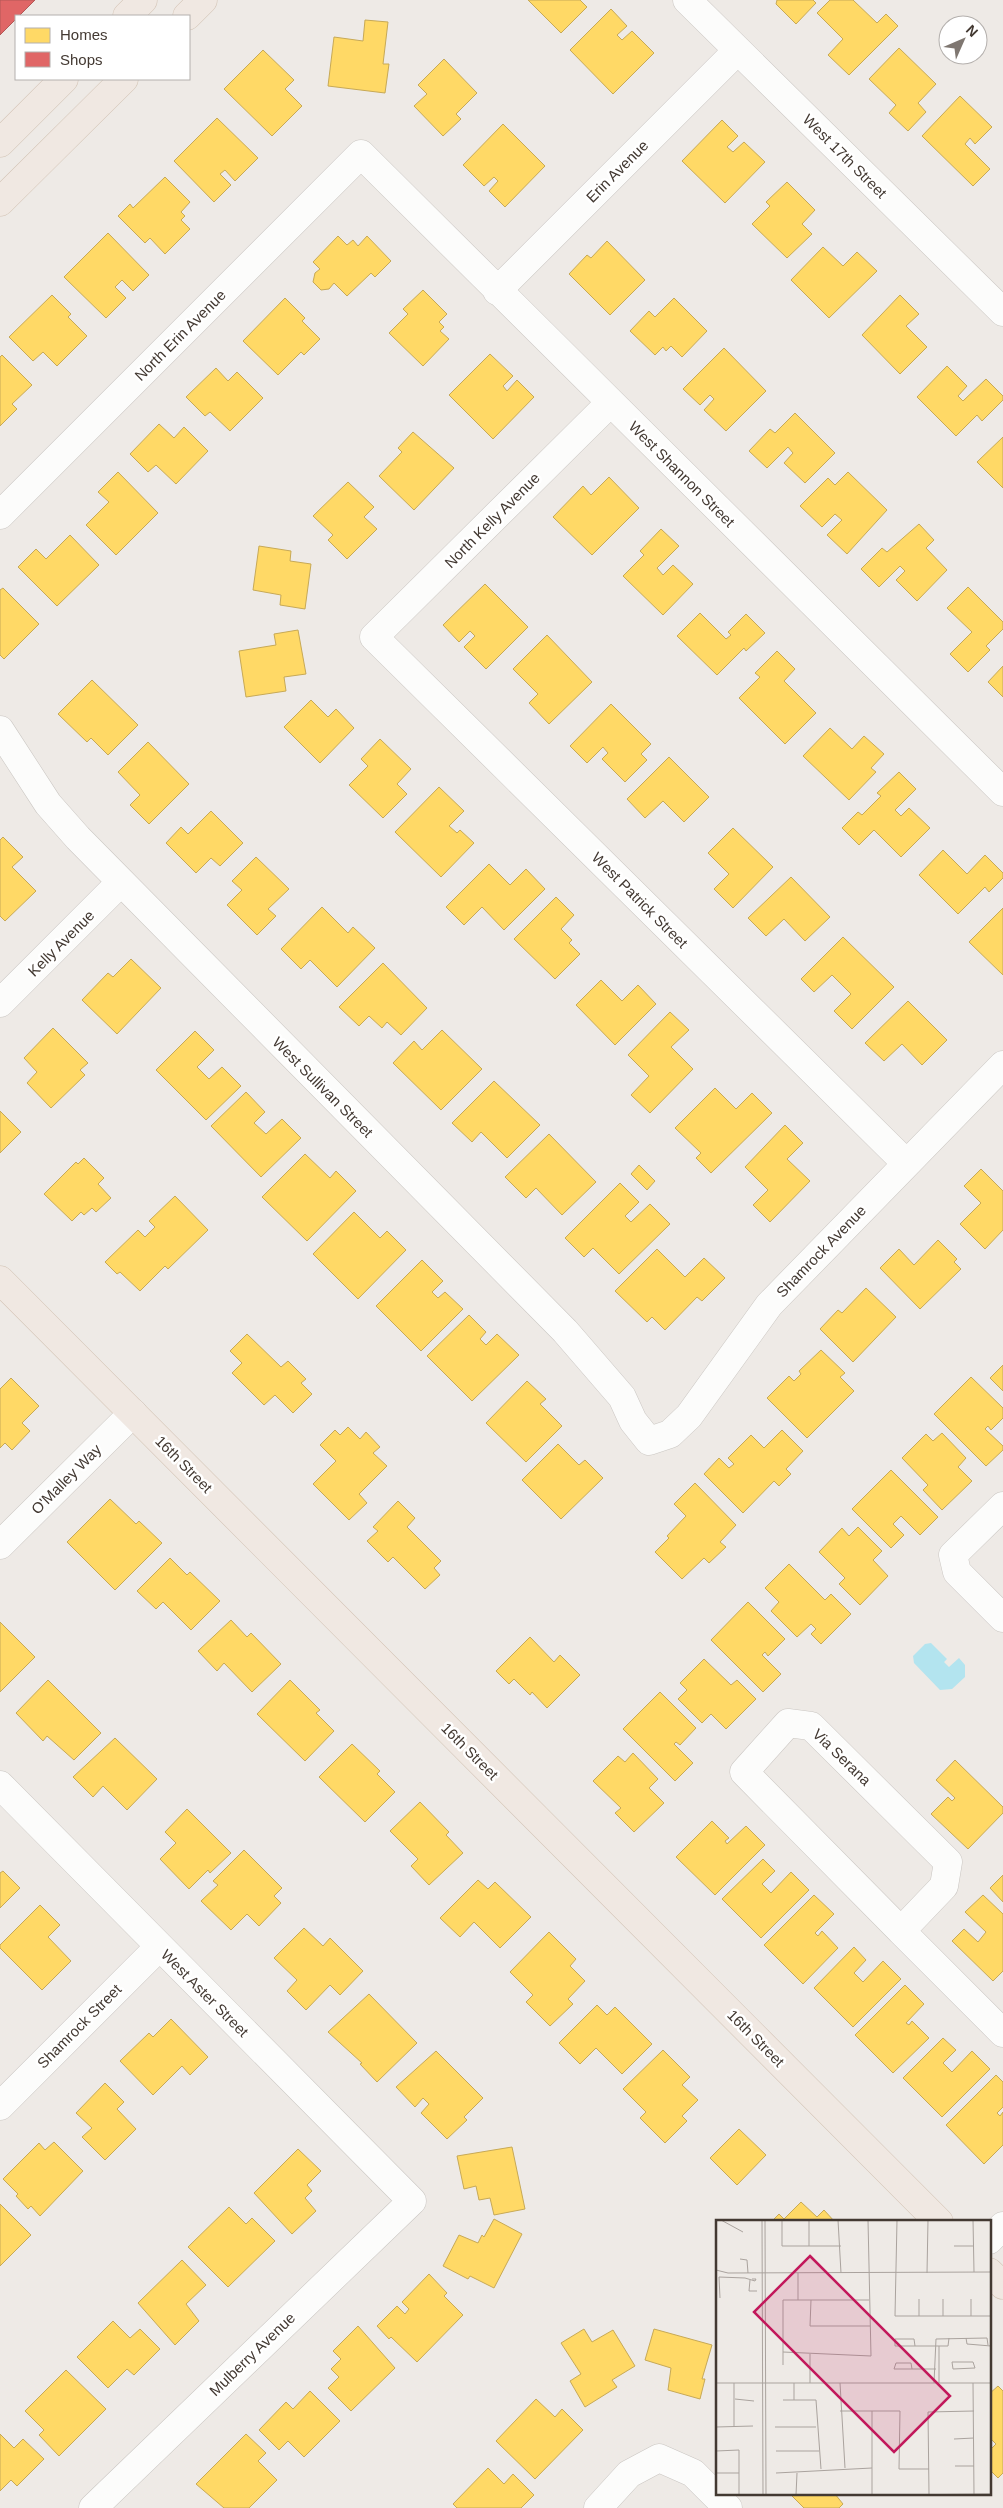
<svg xmlns="http://www.w3.org/2000/svg" width="1003" height="2508" viewBox="0 0 1003 2508" font-family="Helvetica,sans-serif">
  <style>
    .water { fill: #b3e4ef }
    .homes { fill: #ffd966; stroke: #c7a956 }
    .shops { fill: #e06666; stroke: #b15856 }
    .lines { fill: none; stroke-linecap: round; stroke-linejoin: round }
    .minor-casing { stroke: #cac6c2; stroke-width: 29 }
    .major-casing { stroke: #d1c1b2; stroke-width: 29 }
    .minor { stroke: #fcfcfb; stroke-width: 28 }
    .major { stroke: #f0e8e2; stroke-width: 28 }
    .labels { text-anchor: middle; dominant-baseline: central; stroke-width: 5; stroke-linejoin: round; paint-order: stroke }
    .street-label { font-size: 15px; fill: #433932; stroke: #fff }
    .inset-road { fill: none; stroke: #aaa39e; stroke-width: 1 }
    .view { fill: #c2185b; fill-opacity: 0.15; stroke: #c2185b; stroke-width: 2.5 }
    .inset-edge { fill: none; stroke: #433932; stroke-width: 2.5 }
  </style>
  <rect width="100%" height="100%" fill="#eeeae6"/>
  <path class="water" d="M931 1643 947 1659 944 1662 949 1667 959 1658 965 1665V1677L952 1689 940 1690 914 1663 913 1656 925 1644Z"/>
  <path class="homes" d="M528 0H580L587 7 561 33Z
    M777 0H813L816 3 796 24 776 4Z
    M830 0H853L877 23 886 14 898 26 849 75 828 55 843 39 817 13Z
    M611 9 627 26 617 35 622 40 632 31 654 53 613 94 570 50Z
    M365 20 388 22 383 64H389L385 93 328 86 334 37 363 41Z
    M899 48 936 84 918 103 926 112 908 131 889 113 896 105 869 79Z
    M263 50 294 80 285 89 302 106 272 136 224 89Z
    M444 59 477 93 456 114 461 119 443 136 414 106 427 94 418 85Z
    M960 96 992 127 975 144 970 138 965 144 990 169 973 186 922 136Z
    M217 118 258 158 235 181 225 170 220 174 231 185 214 202 174 161Z
    M722 120 738 136 727 147 733 152 744 142 765 162 725 203 682 161Z
    M503 124 545 166 505 207 489 191 498 181 494 177 484 186 463 165Z
    M165 177 190 202 181 212 185 216 181 220 190 229 165 254 150 238 145 243 118 216 130 204 133 208Z
    M787 182 815 210 802 224 812 234 787 258 752 224 770 206 766 202Z
    M108 233 149 275 133 291 122 280 115 287 126 298 106 318 64 277Z
    M338 236 347 245 353 240 358 246 367 236 391 261 375 277 371 273 347 296 334 283 329 289 321 290 313 282 315 273 320 269 313 262Z
    M607 241 645 280 610 315 569 274 587 255 591 258Z
    M823 247 843 266 857 252 877 271 829 318 791 280Z
    M423 290 447 314 439 322 444 327 440 331 449 339 423 366 389 333 408 314 403 309Z
    M52 295 71 314 68 317 87 336 57 366 43 352 33 361 9 337Z
    M900 295 919 314 906 326 927 347 900 374 862 335Z
    M285 298 305 318 302 321 320 339 304 355 301 352 278 375 243 341Z
    M674 298 707 331 682 357 671 346 666 351 663 347 655 355 630 331 649 311 655 317Z
    M724 348 766 391 726 431 704 410 714 399 710 395 700 405 683 389Z
    M490 354 513 376 503 386 507 391 517 380 534 397 493 439 449 395Z
    M2 355 32 385 12 404 17 409 0 426V357Z
    M947 366 967 386 958 396 963 401 986 379 1003 396V400L982 421 977 415 956 436 917 397Z
    M216 368 228 381 237 372 263 398 230 431 210 412 205 416 186 397Z
    M795 413 835 453 805 483 784 463 793 453 788 447 767 468 749 451 770 429 775 433Z
    M159 424 174 438 184 427 208 451 176 484 156 465 148 472 130 454Z
    M413 432 454 468 414 510 379 476 402 452 398 448Z
    M1003 437V488L977 462Z
    M118 472 158 513 116 555 86 525 109 502 98 492Z
    M848 472 887 510 847 554 827 535 842 520 835 514 822 527 800 506 828 478 835 485Z
    M609 477 639 508 592 555 553 517 583 486 591 495Z
    M348 482 374 507 364 517 377 529 347 559 328 540 333 535 313 516Z
    M919 524 934 540 926 548 947 570 917 601 896 580 905 571 900 566 879 587 861 569 882 548 887 552Z
    M661 529 679 546 657 568 663 575 673 565 693 584 663 615 623 576 644 555 640 551Z
    M70 535 99 565 57 606 18 567 36 549 46 559Z
    M259 546 291 551 290 561 311 564 305 609 280 605 281 595 253 590Z
    M485 584 528 627 486 669 464 647 475 636 470 631 459 642 443 625Z
    M968 587 1003 622V629L986 646 990 650 968 672 950 654 972 632 947 608Z
    M3 588 39 624 4 659 0 655V590Z
    M700 613 726 639 731 635 728 632 746 614 765 633 746 651 744 648 717 675 677 636Z
    M298 630 306 674 284 677 286 691 246 697 239 651 276 645 274 634Z
    M547 635 592 682 549 724 529 703 538 694 513 669Z
    M777 651 795 669 784 681 816 713 785 744 739 698 760 677 755 673Z
    M1003 666V697L988 682Z
    M92 680 138 725 108 755 91 738 87 742 58 714Z
    M311 700 328 717 336 709 354 728 320 763 284 727Z
    M611 704 651 744 641 754 647 760 625 782 602 759 608 753 603 747 587 763 570 746Z
    M830 728 852 749 864 736 884 754 871 768 876 772 849 800 803 756Z
    M380 739 411 769 397 784 407 794 383 818 349 785 368 766 361 759Z
    M148 742 189 784 149 824 130 805 140 795 118 772Z
    M669 757 709 797 684 822 663 801 645 818 627 799Z
    M899 772 916 789 895 810 901 816 909 808 930 828 901 857 874 830 859 845 842 828 858 812 862 815 881 796 877 793Z
    M439 787 464 811 449 826 457 833 460 830 474 843 441 877 395 832Z
    M211 811 243 843 220 866 211 858 196 873 166 843 181 827 188 834Z
    M733 828 773 867 733 908 714 889 729 874 708 853Z
    M3 837 23 857 12 867 36 891 5 921 0 916V840Z
    M943 850 967 874 985 855 1003 873V878L989 892 985 887 958 914 919 875Z
    M256 857 289 889 268 909 276 916 257 935 227 905 242 890 232 881Z
    M489 864 510 885 526 869 545 889 504 930 482 907 464 925 446 907Z
    M791 877 830 917 805 941 784 919 766 936 748 918Z
    M556 897 574 915 561 929 572 940 569 943 580 954 555 979 514 939Z
    M322 907 348 933 353 927 375 948 337 987 310 960 301 969 281 949Z
    M1003 908V975L969 942Z
    M843 937 894 987 852 1029 834 1011 851 994 832 975 814 992 801 979Z
    M131 959 161 988 117 1034 82 1000 108 973 113 977Z
    M383 963 427 1008 401 1035 387 1022 382 1028 369 1016 359 1026 339 1007Z
    M601 980 622 1001 638 985 656 1004 615 1045 576 1005Z
    M908 1001 947 1040 922 1065 902 1044 884 1061 865 1043Z
    M670 1012 689 1030 671 1047 693 1069 650 1113 631 1095 649 1076 628 1055Z
    M53 1028 88 1063 80 1070 85 1075 51 1108 27 1083 37 1072 24 1058Z
    M442 1030 482 1069 441 1110 393 1063 414 1041 422 1050Z
    M195 1031 214 1050 197 1067 209 1079 222 1067 241 1086 206 1120 156 1070Z
    M494 1081 540 1125 507 1158 481 1132 472 1142 452 1123Z
    M715 1088 736 1109 752 1093 772 1113 711 1173 696 1158 701 1153 675 1128Z
    M246 1092 265 1112 254 1123 266 1134 282 1119 301 1138 261 1177 211 1126Z
    M0 1111 21 1132 0 1153Z
    M785 1125 803 1143 787 1159 810 1181 770 1222 753 1205 768 1190 745 1167Z
    M549 1134 596 1182 562 1215 536 1188 526 1198 505 1177Z
    M305 1154 330 1178 336 1171 356 1191 307 1241 262 1197Z
    M84 1158 104 1178 98 1184 111 1198 96 1212 92 1208 84 1215 81 1212 72 1221 44 1194 76 1162 78 1164Z
    M639 1165 655 1181 647 1190 631 1174Z
    M981 1169 1003 1191V1230L985 1249 960 1224 981 1203 964 1186Z
    M620 1183 639 1202 625 1216 631 1222 650 1204 670 1224 619 1274 593 1248 584 1257 565 1238Z
    M175 1196 208 1230 168 1269 165 1266 140 1291 120 1272 117 1274 105 1262 138 1230 145 1237 155 1227 149 1221Z
    M354 1212 380 1238 387 1231 406 1250 358 1299 313 1254Z
    M938 1240 957 1259 954 1262 961 1269 920 1309 880 1268 899 1249 914 1265Z
    M657 1249 685 1277 704 1258 725 1278 702 1301 697 1297 665 1330 652 1317 647 1322 615 1291Z
    M422 1260 443 1281 432 1292 438 1298 445 1292 463 1309 421 1351 376 1306Z
    M866 1288 896 1317 853 1362 820 1329 838 1310 842 1313Z
    M469 1315 486 1332 480 1339 486 1345 497 1334 519 1355 472 1401 427 1356Z
    M247 1334 281 1367 288 1361 306 1379 301 1383 312 1394 293 1413 275 1395 264 1405 232 1373 242 1363 230 1351Z
    M821 1350 845 1373 840 1377 854 1391 807 1438 767 1398 789 1376 794 1381 801 1374 799 1371Z
    M1003 1365V1391L990 1378Z
    M971 1377 1003 1408V1418L991 1430 988 1426 985 1429 1003 1446V1450L986 1466 934 1414Z
    M11 1378 39 1406 22 1423 30 1431 12 1450 5 1443 0 1448V1389Z
    M527 1381 546 1399 540 1404 562 1426 526 1462 486 1423Z
    M348 1427 360 1439 366 1432 380 1447 373 1453 387 1466 359 1494 367 1503 349 1520 313 1484 336 1461 320 1445 335 1430 340 1435Z
    M782 1430 803 1451 786 1469 791 1474 779 1486 774 1481 743 1513 704 1474 719 1458 729 1468 734 1464 728 1458 751 1435 764 1448Z
    M942 1433 966 1458 958 1467 972 1481 942 1510 923 1490 928 1485 902 1458 926 1434 933 1441Z
    M558 1444 579 1465 585 1460 603 1478 561 1519 522 1480Z
    M891 1470 938 1517 920 1535 901 1516 893 1524 904 1535 891 1548 852 1509Z
    M695 1483 736 1525 720 1542 726 1547 709 1563 704 1558 682 1579 655 1552 669 1538 667 1536 686 1516 674 1504Z
    M110 1499 136 1524 139 1521 162 1543 115 1590 67 1542Z
    M398 1501 415 1518 407 1527 441 1561 434 1568 440 1575 425 1589 393 1557 388 1562 367 1541 378 1531 373 1527Z
    M858 1527 882 1551 873 1560 888 1576 860 1605 839 1584 845 1578 819 1552 842 1528 849 1536Z
    M170 1558 187 1575 190 1572 220 1601 191 1630 163 1602 156 1609 137 1591Z
    M789 1564 825 1600 831 1594 851 1614 821 1644 811 1634 816 1629 811 1624 797 1637 771 1611 779 1602 765 1588Z
    M748 1602 785 1639 768 1656 765 1652 762 1655 781 1674 763 1692 711 1640Z
    M231 1620 247 1637 251 1633 281 1664 252 1692 224 1663 217 1671 198 1651Z
    M0 1622 35 1657 0 1692Z
    M530 1637 554 1662 560 1655 580 1675 547 1708 532 1692 530 1695 514 1679 509 1684 496 1671Z
    M704 1659 731 1685 737 1680 756 1699 726 1729 711 1714 702 1723 678 1699 687 1690 680 1683Z
    M48 1680 101 1733 74 1760 47 1736 43 1741 16 1713Z
    M290 1680 320 1710 316 1713 334 1731 305 1761 257 1714Z
    M660 1692 696 1728 680 1745 676 1742 674 1744 693 1763 675 1781 623 1729Z
    M115 1738 157 1779 127 1810 103 1786 93 1797 73 1777Z
    M352 1744 380 1771 377 1774 395 1792 365 1822 319 1777Z
    M633 1753 658 1779 649 1788 664 1803 634 1832 615 1813 621 1808 593 1781 618 1756 625 1762Z
    M955 1760 1003 1807V1813L968 1849 931 1814 948 1797 952 1801 955 1798 936 1780Z
    M420 1802 449 1832 446 1835 463 1853 429 1885 411 1866 418 1859 390 1831Z
    M187 1809 231 1853 210 1873 208 1870 189 1889 160 1859 176 1843 165 1832Z
    M712 1821 729 1838 725 1841 727 1844 746 1826 765 1845 715 1895 676 1857Z
    M244 1850 282 1888 274 1896 281 1903 259 1926 247 1914 231 1930 201 1901 218 1885 213 1881Z
    M763 1859 775 1871 762 1884 771 1893 791 1872 809 1890 761 1938 722 1899Z
    M3 1871 20 1888 0 1908V1873Z
    M1003 1875V1902L990 1888Z
    M478 1880 488 1889 495 1882 531 1917 500 1948 474 1922 460 1937 440 1918Z
    M814 1895 834 1914 815 1933 818 1936 822 1931 838 1948 803 1984 764 1945Z
    M983 1895 1003 1914V1971L993 1981 952 1941 964 1929 978 1942 986 1932 965 1912Z
    M40 1905 60 1925 48 1937 71 1961 42 1990 0 1948V1945Z
    M304 1928 323 1946 330 1938 363 1971 340 1995 330 1985 306 2010 287 1991 297 1980 274 1958Z
    M549 1932 576 1959 570 1966 585 1981 568 1999 573 2004 550 2026 526 2002 533 1995 510 1972Z
    M854 1947 866 1960 854 1973 863 1982 883 1961 901 1979 853 2027 814 1988Z
    M905 1985 924 2004 906 2023 909 2025 912 2021 929 2038 893 2073 855 2035Z
    M369 1994 417 2043 377 2082 360 2064 362 2063 328 2032Z
    M597 2005 607 2015 615 2007 652 2044 622 2074 596 2048 580 2064 559 2043Z
    M171 2019 208 2057 190 2075 182 2066 153 2095 120 2061 149 2033 153 2037Z
    M943 2038 956 2050 943 2063 952 2072 972 2051 990 2069 942 2117 903 2078Z
    M663 2050 690 2077 682 2085 698 2100 682 2116 687 2121 665 2143 640 2118 646 2112 623 2089Z
    M436 2051 483 2098 464 2117 467 2120 447 2139 421 2113 429 2104 423 2098 415 2107 396 2087Z
    M996 2075 1003 2082V2107L997 2113 1000 2116 1003 2112V2145L984 2164 946 2125Z
    M105 2083 124 2102 117 2109 136 2129 105 2160 82 2137 92 2128 76 2113Z
    M739 2129 766 2155 737 2185 710 2158Z
    M54 2142 83 2171 40 2216 31 2206 28 2209 16 2196 18 2194 3 2179 39 2143 45 2150Z
    M512 2147 525 2209 494 2215 490 2198 479 2200 476 2186 464 2189 457 2156Z
    M298 2149 321 2171 307 2185 312 2191 305 2198 316 2211 292 2234 254 2193Z
    M801 2202 817 2217 824 2210 835 2222H771L779 2214 784 2219Z
    M0 2204 31 2235 0 2266Z
    M229 2207 246 2224 252 2218 275 2241 228 2287 188 2247Z
    M494 2219 522 2234 494 2288 470 2276 468 2279 443 2266 459 2235 478 2243 482 2235 484 2237Z
    M182 2260 206 2285 186 2304 199 2321 175 2345 138 2303Z
    M429 2274 447 2293 444 2296 463 2315 417 2362 391 2337 389 2339 377 2326 397 2306 405 2314 409 2309 402 2302Z
    M113 2321 130 2338 140 2329 160 2349 134 2375 127 2369 108 2388 77 2357Z
    M358 2326 395 2368 351 2411 328 2388 339 2377 331 2369 341 2359 333 2351Z
    M584 2329 592 2342 613 2330 635 2366 612 2380 617 2387 585 2407 570 2381 581 2374 561 2343Z
    M654 2329 712 2345 702 2379H705L700 2399 668 2390 671 2368 645 2360Z
    M66 2370 106 2409 59 2456 39 2435 44 2430 25 2411Z
    M998 2386 1003 2391V2473L998 2478 989 2469V2451L996 2444 989 2437V2394Z
    M310 2391 340 2421 304 2457 288 2441 279 2450 259 2430 286 2402 293 2409Z
    M536 2399 555 2417 562 2409 583 2430 535 2479 496 2441Z
    M0 2434 14 2448 23 2439 44 2459 17 2486 11 2480 0 2491Z
    M246 2434 266 2453 258 2461 277 2480 249 2508H224L196 2484Z
    M488 2468 504 2484 513 2474 534 2495 521 2508H457L453 2504Z
    M790 2494H835L843 2504 839 2508H804Z"/>
  <path class="shops" d="M0 0H35L0 35Z"/>
  <g class="lines">
    <g class="minor-casing">
      <path id="minor" d="M687 0 1003 312
        M497 291 737 51
        M610 403 374 637 906 1163
        M0 515 361 154 1003 792
        M0 730 48 804 78 838 565 1331 622 1397 633 1421 649 1441 670 1434 689 1416 769 1305 1003 1065
        M0 1003 121 882
        M1003 1506 953 1555 957 1572 1003 1618
        M0 1545 133 1413
        M788 1723 811 1726 948 1862 944 1886 901 1931 744 1772Z
        M0 1785 412 2201 93 2508
        M901 1931 1003 2033
        M0 2106 159 1947
        M989 2240 1003 2226
        M598 2508 629 2474 659 2458 693 2473 728 2508"/>
    </g>
    <g class="major-casing">
      <path id="major" d="M127 16 143 0
        M187 16 203 0
        M0 143 64 79
        M0 202 124 79
        M0 1280 939 2222
        M989 2272 1003 2285"/>
    </g>
    <use href="#minor" class="minor"/>
    <use href="#major" class="major"/>
  </g>
  <g class="labels">
    <g class="street-label">
      <text transform="translate(845 156) rotate(45)">West 17th Street</text>
      <text transform="translate(617 171) rotate(-45)">Erin Avenue</text>
      <text transform="translate(180 335) rotate(-45)">North Erin Avenue</text>
      <text transform="translate(682 474) rotate(45)">West Shannon Street</text>
      <text transform="translate(492 520) rotate(-45)">North Kelly Avenue</text>
      <text transform="translate(640 900) rotate(45)">West Patrick Street</text>
      <text transform="translate(61 943) rotate(-45)">Kelly Avenue</text>
      <text transform="translate(323 1087) rotate(45)">West Sullivan Street</text>
      <text transform="translate(821 1251) rotate(-46)">Shamrock Avenue</text>
      <text transform="translate(184 1464) rotate(45)">16th Street</text>
      <text transform="translate(66 1479) rotate(-45)">O'Malley Way</text>
      <text transform="translate(470 1751) rotate(45)">16th Street</text>
      <text transform="translate(842 1757) rotate(44)">Via Serana</text>
      <text transform="translate(205 1993) rotate(45)">West Aster Street</text>
      <text transform="translate(79 2026) rotate(-45)">Shamrock Street</text>
      <text transform="translate(756 2038) rotate(45)">16th Street</text>
      <text transform="translate(252 2354) rotate(-44)">Mulberry Avenue</text>
    </g>
  </g>
  <g transform="translate(716 2220)">
    <rect width="275" height="275" fill="#eeeae6"/>
    <path class="inset-road" d="M5 0 27 12M46 0 47 275M49 0 50 275M66 0V26H125M93 0V26M122 0 125 53M181 0 179 96H275M257 0 258 52M238 26H257M24 39 31 40 32 53M0 50 12 53 275 52M211 53 212 0M34 60 33 71H41M4 78 3 57 29 58 39 61 40 59H36M203 79V96M227 79V96M255 79V96M82 80V53M95 80 94 106H154M250 118 251 124 275 126M179 119H198L199 126H179ZM199 126H232L233 118M223 126V163M67 132 155 136 152 0M236 142H257L259 148 237 149ZM180 143H195L196 149H178ZM67 145V80H153M196 149H220M0 163H275M78 163V180M94 163V134M124 163 129 248M218 163 220 119 271 118 272 125M257 163 258 275M19 179 38 181M67 180H100L105 249M124 191H184L183 249H213M156 191V275M0 207 37 206M18 207V163M59 207H100M238 219 258 218M0 231 23 230V275M60 231H103M239 246H258M0 253H23M60 253 156 248M213 274 212 192 258 191M80 275 81 253M175 275 275 274"/>
    <path class="view" d="M94 36 234 176 178 232 38 92Z"/>
    <rect width="275" height="275" class="inset-edge"/>
  </g>
  <rect x="15" y="15" width="175" height="65" fill="#ffffff" stroke="#b4b0ad"/>
  <rect x="25" y="28" width="25" height="15" fill="#ffd966" stroke="#b4b0ad"/>
  <text x="60" y="40" font-size="15" fill="#433932">Homes</text>
  <rect x="25" y="52" width="25" height="15" fill="#e06666" stroke="#b4b0ad"/>
  <text x="60" y="65" font-size="15" fill="#433932">Shops</text>
  <g transform="translate(963 40) rotate(45)"><circle r="24" fill="#ffffff" stroke="#b4b0ad"/>
  <path d="M0-4L9 19L0 12L-9 19Z" fill="#7f7771"/>
  <text y="-8" font-size="14" font-weight="bold" text-anchor="middle" fill="#433932">N</text>
  </g>
</svg>
